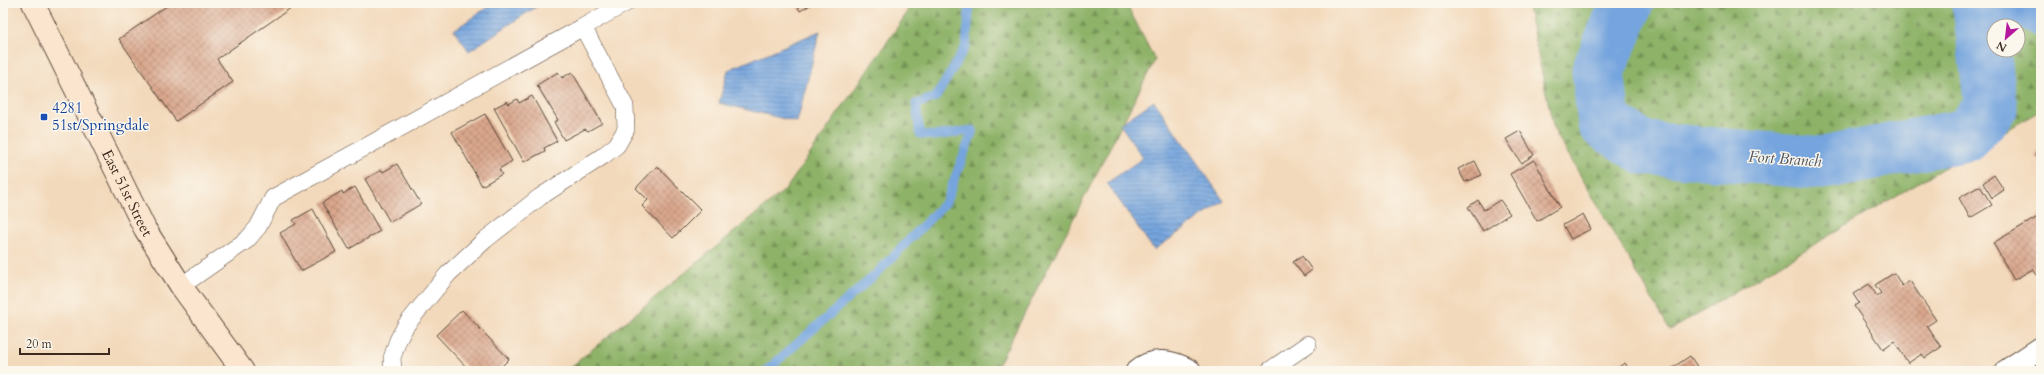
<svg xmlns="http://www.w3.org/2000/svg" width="2044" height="374" viewBox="0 0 2044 374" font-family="Cardo,serif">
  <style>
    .forest { fill: url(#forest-firs); stroke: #646e43; fill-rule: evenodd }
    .water { fill: url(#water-rules); stroke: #58677e }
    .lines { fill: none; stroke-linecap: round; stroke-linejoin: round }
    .stream { stroke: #74a4de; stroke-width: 9 }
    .river { stroke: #74a4de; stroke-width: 53 }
    .building { fill: url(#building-cross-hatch) }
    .service-casing { stroke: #574436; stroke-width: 18 }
    .minor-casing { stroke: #574436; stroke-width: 24 }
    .secondary-casing { stroke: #574436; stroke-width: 24 }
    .service { stroke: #fff; stroke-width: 17 }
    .minor { stroke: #fff; stroke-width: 22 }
    .secondary { stroke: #fbe5cf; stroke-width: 22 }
    .transit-dot { fill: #1a4fb4; stroke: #fbf7ec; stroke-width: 1.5 }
    .labels { text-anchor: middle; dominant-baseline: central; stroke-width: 3; stroke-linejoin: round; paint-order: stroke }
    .transit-label { font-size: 15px; fill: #164399; stroke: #fbf7ec; text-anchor: start }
    .street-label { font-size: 15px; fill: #3b2a1e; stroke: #fbf7ec }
    .water-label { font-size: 16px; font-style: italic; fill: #4f5561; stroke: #fbf7ec }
  </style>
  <defs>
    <pattern id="forest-firs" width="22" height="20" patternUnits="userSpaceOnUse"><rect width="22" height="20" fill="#8db268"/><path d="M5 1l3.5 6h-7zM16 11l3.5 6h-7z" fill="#749155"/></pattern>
    <pattern id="water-rules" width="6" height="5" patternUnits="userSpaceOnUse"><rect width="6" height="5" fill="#74a4de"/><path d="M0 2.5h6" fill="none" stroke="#6086b3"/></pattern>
    <pattern id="building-cross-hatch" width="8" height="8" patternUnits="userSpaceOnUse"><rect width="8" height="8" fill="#daa78d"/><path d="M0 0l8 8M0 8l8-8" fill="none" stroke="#b28873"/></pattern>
  </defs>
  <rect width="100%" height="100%" fill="#fbf7ec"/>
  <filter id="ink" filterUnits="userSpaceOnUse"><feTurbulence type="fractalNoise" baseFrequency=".025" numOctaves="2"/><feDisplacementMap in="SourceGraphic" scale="8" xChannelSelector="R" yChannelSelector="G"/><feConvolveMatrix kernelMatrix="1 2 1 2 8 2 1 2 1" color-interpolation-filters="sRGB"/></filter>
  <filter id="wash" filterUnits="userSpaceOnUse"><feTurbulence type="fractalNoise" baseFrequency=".012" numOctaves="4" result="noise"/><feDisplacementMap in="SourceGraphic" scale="16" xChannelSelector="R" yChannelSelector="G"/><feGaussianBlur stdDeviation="0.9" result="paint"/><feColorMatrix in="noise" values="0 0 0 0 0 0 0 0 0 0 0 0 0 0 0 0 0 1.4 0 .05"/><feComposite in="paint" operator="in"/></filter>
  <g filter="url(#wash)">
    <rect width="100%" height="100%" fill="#f3d9bb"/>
    <path class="forest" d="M908 3H1126L1155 60 995 371H566L786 189 907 13Z
      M1527 3H2041V110L1670 330 1554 130ZM1994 26H2018V50H1994Z"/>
    <path class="water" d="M494 3H542L469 51 454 30Z
      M820 31 797 122 719 103 728 70Z
      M1154 101 1224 201 1154 250 1107 183 1143 158 1120 124Z"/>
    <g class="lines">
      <path class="stream" d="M766 371 877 273 946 202 973 130 934 136 920 134 916 104 936 97 966 46 970 3"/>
      <path class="river" d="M1627 3 1598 71 1604 123 1644 148 1823 163 1966 135 1991 108 1979 6 1994 3
        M2028 3 2041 10"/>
    </g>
    <g id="blocks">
      <path class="building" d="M171 3H298L217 59 233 82 176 121 119 39Z
        M796 3H814L800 11Z
        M558 72 562 78 572 72 602 123 588 131 585 129 564 140 554 122 558 120 537 85Z
        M532 96 557 141 544 148 545 151 524 162 494 108 507 101 509 104 517 99 519 103Z
        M485 114 512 161 499 169 502 174 482 186 452 132Z
        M1520 131 1534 155 1521 163 1506 139Z
        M2041 146V160L2035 156Z
        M1534 160 1560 207 1537 221 1510 174Z
        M1475 161 1482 175 1465 182 1458 169Z
        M397 164 421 204 390 222 365 179 382 170 383 172Z
        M657 166 701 210 673 238 642 206 648 200 636 188Z
        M1994 175 2004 190 1992 198 1983 183Z
        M1980 186 1992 205 1970 218 1959 198Z
        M355 187 380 231 349 249 322 203 342 191 343 194Z
        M1478 200 1484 210 1500 200 1510 214 1483 231 1468 207Z
        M313 209 336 252 301 271 280 233 296 224 293 220Z
        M1583 214 1591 229 1571 239 1563 225Z
        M2041 215V275L2038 277 2033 269 2014 280 1993 243Z
        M1302 256 1312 270 1304 276 1293 262Z
        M1894 273 1902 286 1910 281 1936 320 1927 326 1941 347 1925 358 1922 354 1908 363 1894 341 1883 349 1854 306 1859 303 1853 294 1869 284 1877 296 1881 293 1875 285Z
        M462 310 509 359 499 369 501 371H470L436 335Z
        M1690 356 1700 371H1670L1669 370Z
        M1625 363 1630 371H1612Z"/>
    </g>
  </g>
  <g filter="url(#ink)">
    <use href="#blocks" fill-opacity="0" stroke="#574436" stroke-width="1"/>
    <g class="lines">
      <g class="service-casing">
        <path id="service" d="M583 27 626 3
          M181 286 247 240 258 227 273 198 583 27 625 106 626 129 617 145 603 156 540 197 485 240 448 274 406 325 398 340 392 358 393 371
          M1269 371 1308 344"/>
      </g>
      <g class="minor-casing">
        <path id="minor" d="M1137 371C1153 357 1173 361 1190 371
          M2006 371 2041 348"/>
      </g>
      <g class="secondary-casing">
        <g id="secondary">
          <path id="s1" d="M33 3 145 229 181 286 243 371"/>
        </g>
      </g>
      <use href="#service" class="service"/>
      <use href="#minor" class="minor"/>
      <use href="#secondary" class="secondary"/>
    </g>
  </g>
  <rect class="transit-dot" x="40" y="113" width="8" height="8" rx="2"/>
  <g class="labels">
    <g class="transit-label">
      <text x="52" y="108">4281<tspan x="52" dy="17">51st/Springdale</tspan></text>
    </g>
    <g class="street-label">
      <text stroke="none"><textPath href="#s1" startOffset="212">East 51st Street</textPath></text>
    </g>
    <g class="water-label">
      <text transform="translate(1785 159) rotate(4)">Fort Branch</text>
    </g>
  </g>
  <rect width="2044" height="374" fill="none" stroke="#fbf7ec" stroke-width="16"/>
  <g transform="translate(2006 38) rotate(208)"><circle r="19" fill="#fbf7ec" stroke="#aea59a"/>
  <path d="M0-3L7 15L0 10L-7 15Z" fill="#b5179e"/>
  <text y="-6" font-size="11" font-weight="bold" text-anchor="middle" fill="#3b2a1e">N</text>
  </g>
  <path d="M20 348v6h89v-6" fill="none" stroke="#3b2a1e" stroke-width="2"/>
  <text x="26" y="348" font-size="12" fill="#3b2a1e" stroke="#fbf7ec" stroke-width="3" paint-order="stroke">20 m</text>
</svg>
